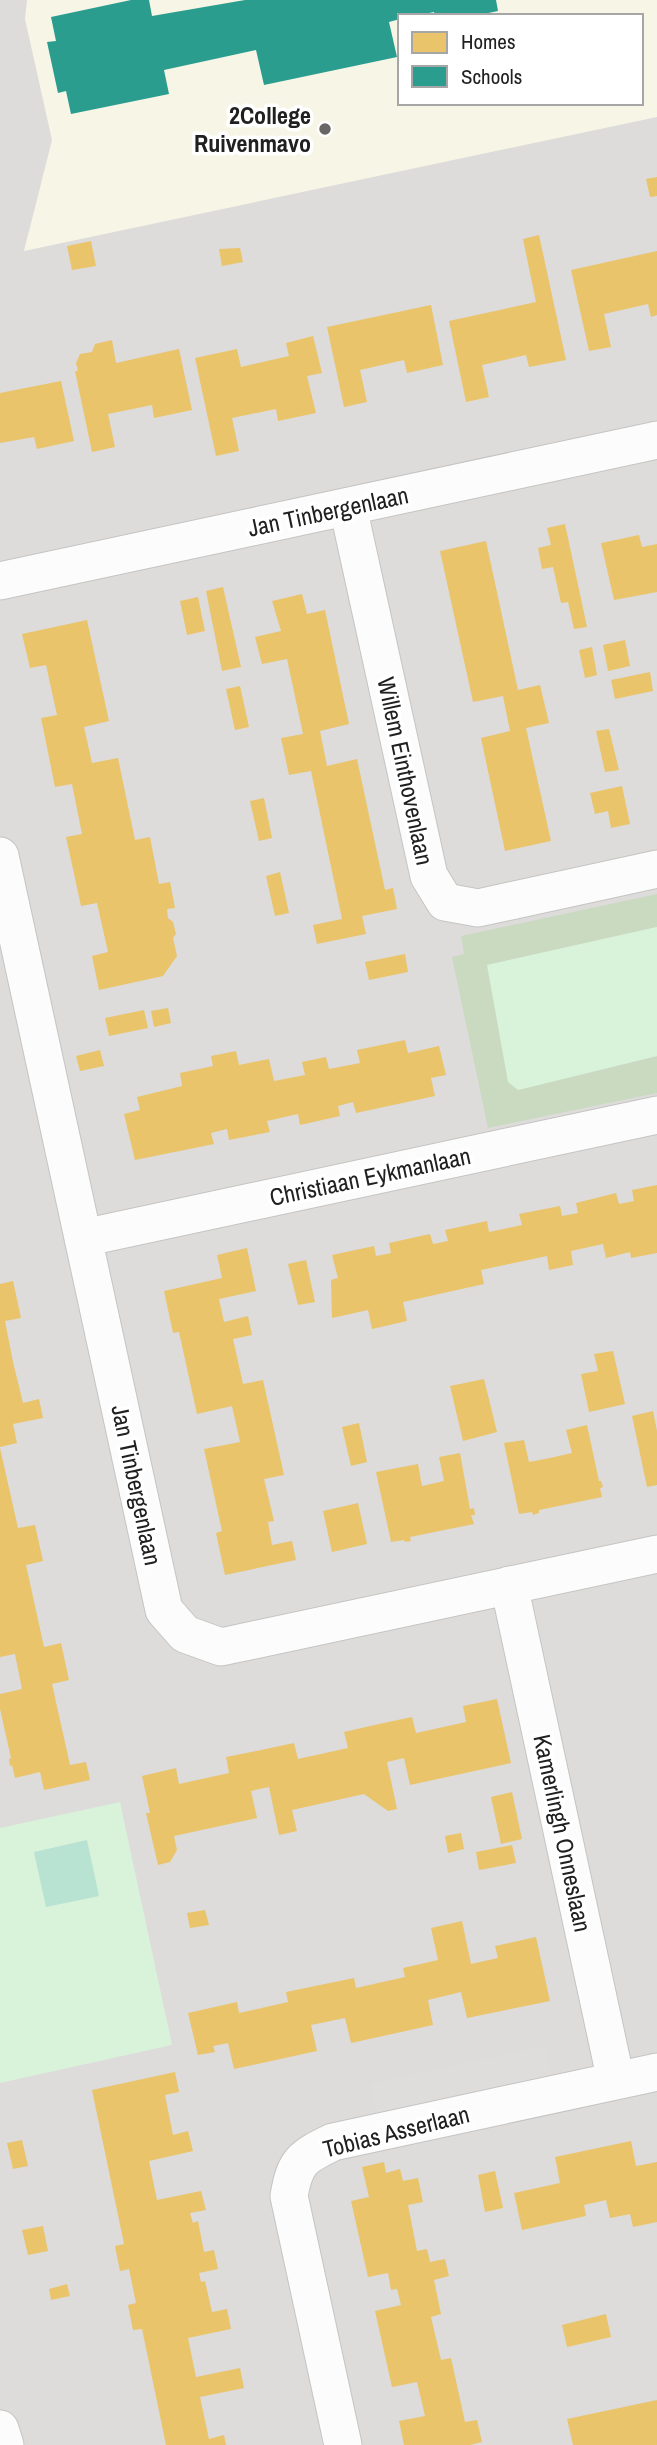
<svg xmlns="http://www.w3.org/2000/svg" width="657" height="2445" viewBox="0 0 657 2445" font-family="'Archivo Narrow',sans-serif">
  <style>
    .residential { fill: #dddcda; fill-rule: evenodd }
    .education { fill: #f6f5e6; fill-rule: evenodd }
    .forest { fill: #c9dac0 }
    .park { fill: #d9f2da }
    .pitch { fill: #b8e2d2 }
    .parking { fill: #dedddc }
    .homes { fill: #e9c46a }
    .schools { fill: #2a9d8f }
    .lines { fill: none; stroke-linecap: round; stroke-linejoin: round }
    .street-casing { stroke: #c5c4c3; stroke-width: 39 }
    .street { stroke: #fcfcfc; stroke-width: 37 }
    .poi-dot { fill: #686766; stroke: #fff; stroke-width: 2.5 }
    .labels { text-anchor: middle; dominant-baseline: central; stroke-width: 7; stroke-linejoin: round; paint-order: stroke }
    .poi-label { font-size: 24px; font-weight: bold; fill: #202020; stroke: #fff; text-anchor: end }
    .street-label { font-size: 24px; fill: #202020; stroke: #fff }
  </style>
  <rect width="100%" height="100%" fill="#eeece9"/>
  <path class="residential" d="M0 0H657V2445H0ZM400 16H641V103H400Z"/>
  <path class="education" d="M27 0H657V117L24 251 52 140 25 19ZM400 16H641V103H400Z"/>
  <path class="forest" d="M657 894V927L488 965 518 1090 657 1056V1093L488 1128 452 957 464 954 461 936Z"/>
  <path class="park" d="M657 927V1056L518 1090 508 1082 487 965Z
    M120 1802 172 2045 0 2083V1828Z"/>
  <path class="pitch" d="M87 1840 99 1896 46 1907 34 1852Z"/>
  <path class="parking" d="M545 2046 551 2077 376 2115 370 2084Z"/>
  <path class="homes" d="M657 177V196L650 197 646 179Z
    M539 235 566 360 529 367 526 355 482 365 489 397 466 402 449 321 536 302 523 239Z
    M91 241 96 266 72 270 67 246Z
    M240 248 243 262 222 266 219 249Z
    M657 251V315L651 317 648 304 604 314 611 347 589 351 571 270Z
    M431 305 443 365 407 373 404 360 360 370 367 402 344 407 327 327Z
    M313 336 322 373 307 376 316 413 278 421 276 409 232 418 239 451 216 456 195 358 237 349 241 367 289 356 286 343Z
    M112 340 116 363 179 349 192 410 154 418 152 405 108 414 115 447 92 452 75 371H78L76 363 80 354 92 352 95 344Z
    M61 381 74 441 37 449 34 437 0 443V393Z
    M565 524 587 627 574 629 568 602 561 603 553 567 542 569 538 548 551 545 547 528Z
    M639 535 642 547 657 544V592L614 600 601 543Z
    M486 541 518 690 540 685 549 723 526 728 551 841 505 851 481 738 510 731 503 696 473 702 440 551Z
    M223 587 241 667 222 671 206 591Z
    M302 594 307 614 325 610 349 724 320 731 327 766 357 759 385 890 393 888 397 909 362 916 366 934 317 944 313 925 342 919 311 771 289 775 281 738 303 734 287 659 262 664 255 637 281 631 272 601Z
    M198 597 205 631 187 635 180 601Z
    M87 620 109 721 84 727 92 763 118 758 135 840 150 837 159 884 170 882 175 908 167 909 168 918 173 922 176 934 173 938 177 956 163 976 99 990 92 956 108 952 97 903 81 906 66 837 82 834 72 784 55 787 41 718 57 715 46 665 30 668 22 634Z
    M625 640 630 666 608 671 603 645Z
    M592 647 597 675 585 678 579 650Z
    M650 672 653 691 615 699 611 680Z
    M240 686 249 727 235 730 226 689Z
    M609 729 619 770 605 772 596 731Z
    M622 786 630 824 611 828 608 811 595 814 590 793Z
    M264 798 272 838 259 841 250 801Z
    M280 872 289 913 275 916 266 876Z
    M405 954 408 972 369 980 365 962Z
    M168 1008 171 1023 154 1027 151 1011Z
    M144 1010 148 1028 109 1036 105 1018Z
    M405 1040 408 1053 439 1046 446 1075 431 1078 435 1096 356 1113 353 1102 338 1106 340 1116 300 1125 298 1114 267 1121 270 1132 229 1140 227 1129 211 1133 214 1144 135 1160 124 1114 140 1110 137 1097 182 1086 180 1073 213 1066 211 1056 236 1051 239 1065 269 1059 274 1081 305 1075 302 1062 326 1057 329 1069 360 1063 357 1050Z
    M100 1050 104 1066 80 1071 76 1056Z
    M657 1185V1253L631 1258 630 1252 606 1258 603 1244 571 1251 573 1265 549 1270 547 1256 481 1270 484 1284 403 1302 407 1321 372 1329 368 1310 332 1318 331 1280 338 1278 332 1255 374 1246 376 1256 391 1253 389 1243 430 1234 433 1244 448 1241 445 1230 487 1221 489 1232 522 1225 519 1214 560 1206 562 1216 578 1213 576 1203 616 1193 619 1204 634 1201 632 1190Z
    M247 1248 256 1291 219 1299 224 1322 248 1316 252 1335 233 1339 243 1384 263 1380 284 1475 264 1479 274 1521 268 1522 272 1545 292 1541 296 1560 225 1575 216 1533 222 1531 204 1449 240 1442 232 1406 197 1414 179 1332 173 1333 164 1291 222 1278 217 1255Z
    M306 1260 315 1302 298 1305 288 1264Z
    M13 1281 21 1318 5 1321 13 1362 23 1403 39 1399 43 1418 13 1424 17 1443 0 1447V1284Z
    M613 1351 625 1404 589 1412 581 1374 598 1371 594 1354Z
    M484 1379 497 1432 463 1441 450 1386Z
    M653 1411 657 1431V1485L647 1487 632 1416Z
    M359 1423 367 1462 351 1466 342 1427Z
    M587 1425 599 1481H601L603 1487 600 1488 602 1497 539 1510V1513L533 1515 532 1512 519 1514 504 1443 524 1440 529 1462 550 1458 572 1453 566 1430Z
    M0 1448 18 1528 35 1525 43 1561 26 1565 44 1647 61 1643 69 1680 52 1684 70 1765 86 1762 90 1780 44 1790 40 1772 15 1778 12 1765 10 1766 9 1759 11 1758 0 1709V1694L22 1689 15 1654 0 1657Z
    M460 1453 470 1509 474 1508 475 1515H471L474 1524 410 1537 411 1541 405 1542 404 1540 391 1542 376 1472 418 1464 422 1486 444 1481 439 1457Z
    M358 1503 367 1544 332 1552 323 1511Z
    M497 1699 511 1763 410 1785 404 1758 387 1762 397 1809 388 1811 364 1794 292 1810 297 1831 279 1835 269 1787 251 1791 257 1818 174 1836 177 1850 170 1862 158 1865 146 1813H150L142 1776 176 1768 179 1784 229 1773 226 1757 261 1750 294 1743 298 1759 348 1748 344 1732 379 1724 412 1717 416 1733 466 1722 463 1706Z
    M512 1792 522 1839 501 1844 491 1797Z
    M461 1833 464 1849 448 1853 445 1836Z
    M512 1845 516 1863 479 1870 476 1852Z
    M205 1910 209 1925 190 1928 187 1913Z
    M462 1921 471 1964 498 1958 495 1946 536 1937 550 2001 467 2018 461 1992 428 2000 433 2025 351 2043 345 2018 311 2025 317 2051 234 2069 228 2043 213 2046 215 2052 198 2055 188 2013 237 2002 239 2013 288 2002 286 1992 354 1978 356 1988 405 1977 403 1968 438 1960 431 1928Z
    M175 2072 179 2092 165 2095 173 2135 188 2131 193 2151 149 2161 157 2200 201 2191 206 2210 190 2213 193 2223 198 2221 204 2252 214 2250 218 2269 199 2273 201 2282 205 2281 212 2312 227 2309 231 2329 188 2338 196 2377 240 2368 244 2388 200 2397 209 2439 224 2435 226 2445H166L142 2329 133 2330 128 2305 136 2303 129 2269 120 2271 115 2246 124 2244 92 2090Z
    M22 2140 28 2166 13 2169 7 2143Z
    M631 2141 636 2166 657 2162V2222L633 2227 630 2214 610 2218 606 2200 584 2205 586 2216 522 2230 514 2193 560 2183 555 2157Z
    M384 2162 386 2173 400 2169 403 2181 418 2178 423 2202 408 2205 417 2251 427 2249 430 2262 445 2259 449 2276 434 2280 441 2314 431 2317 441 2360 451 2358 465 2422 477 2420 482 2442 470 2445H404L399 2421 425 2416 417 2382 392 2387 375 2311 401 2305 397 2289 391 2290 388 2273 368 2277 351 2201 369 2197 362 2167Z
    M495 2171 503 2208 485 2212 478 2175Z
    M43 2226 48 2251 28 2255 22 2230Z
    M67 2284 70 2296 51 2300 49 2289Z
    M606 2314 611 2337 567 2347 562 2325Z
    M657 2400V2445H573L567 2419Z"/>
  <path class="schools" d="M131 0H149L152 16 245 0H496L498 11 474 16H435L434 12 415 16H400V19L389 22 397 57 264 85 256 50 164 70 169 94 71 114 66 91 58 93 47 42 56 41 51 17Z"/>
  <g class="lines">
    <g class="street-casing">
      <path id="street" d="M348 507 429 876 445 902 478 908 657 869
        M0 581 657 440
        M0 856 164 1610 185 1634 221 1647 657 1554
        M83 1238 657 1115
        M509 1585 616 2081
        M0 2429 5 2445
        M343 2445 289 2196C295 2161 302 2157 333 2142L657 2072"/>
    </g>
    <use href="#street" class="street"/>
  </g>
  <circle class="poi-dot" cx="325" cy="129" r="7"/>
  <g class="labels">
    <g class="poi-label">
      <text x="311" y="115">2College<tspan x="311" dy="28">Ruivenmavo</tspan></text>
    </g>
    <g class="street-label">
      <text transform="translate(328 511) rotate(-12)">Jan Tinbergenlaan</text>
      <text transform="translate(406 771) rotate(78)">Willem Einthovenlaan</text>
      <text transform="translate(370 1176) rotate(-12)">Christiaan Eykmanlaan</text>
      <text transform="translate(137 1485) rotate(78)">Jan Tinbergenlaan</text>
      <text transform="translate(563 1833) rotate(78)">Kamerlingh Onneslaan</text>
      <text transform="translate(396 2131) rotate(-14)">Tobias Asserlaan</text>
    </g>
  </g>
  <rect x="398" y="14" width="245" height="91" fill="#ffffff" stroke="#a6a6a6" stroke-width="2"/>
  <rect x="412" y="32" width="35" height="21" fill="#e9c46a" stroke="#a6a6a6" stroke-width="2"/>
  <text x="461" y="49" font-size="21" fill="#202020">Homes</text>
  <rect x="412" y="66" width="35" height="21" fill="#2a9d8f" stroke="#a6a6a6" stroke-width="2"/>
  <text x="461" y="84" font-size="21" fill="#202020">Schools</text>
</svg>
